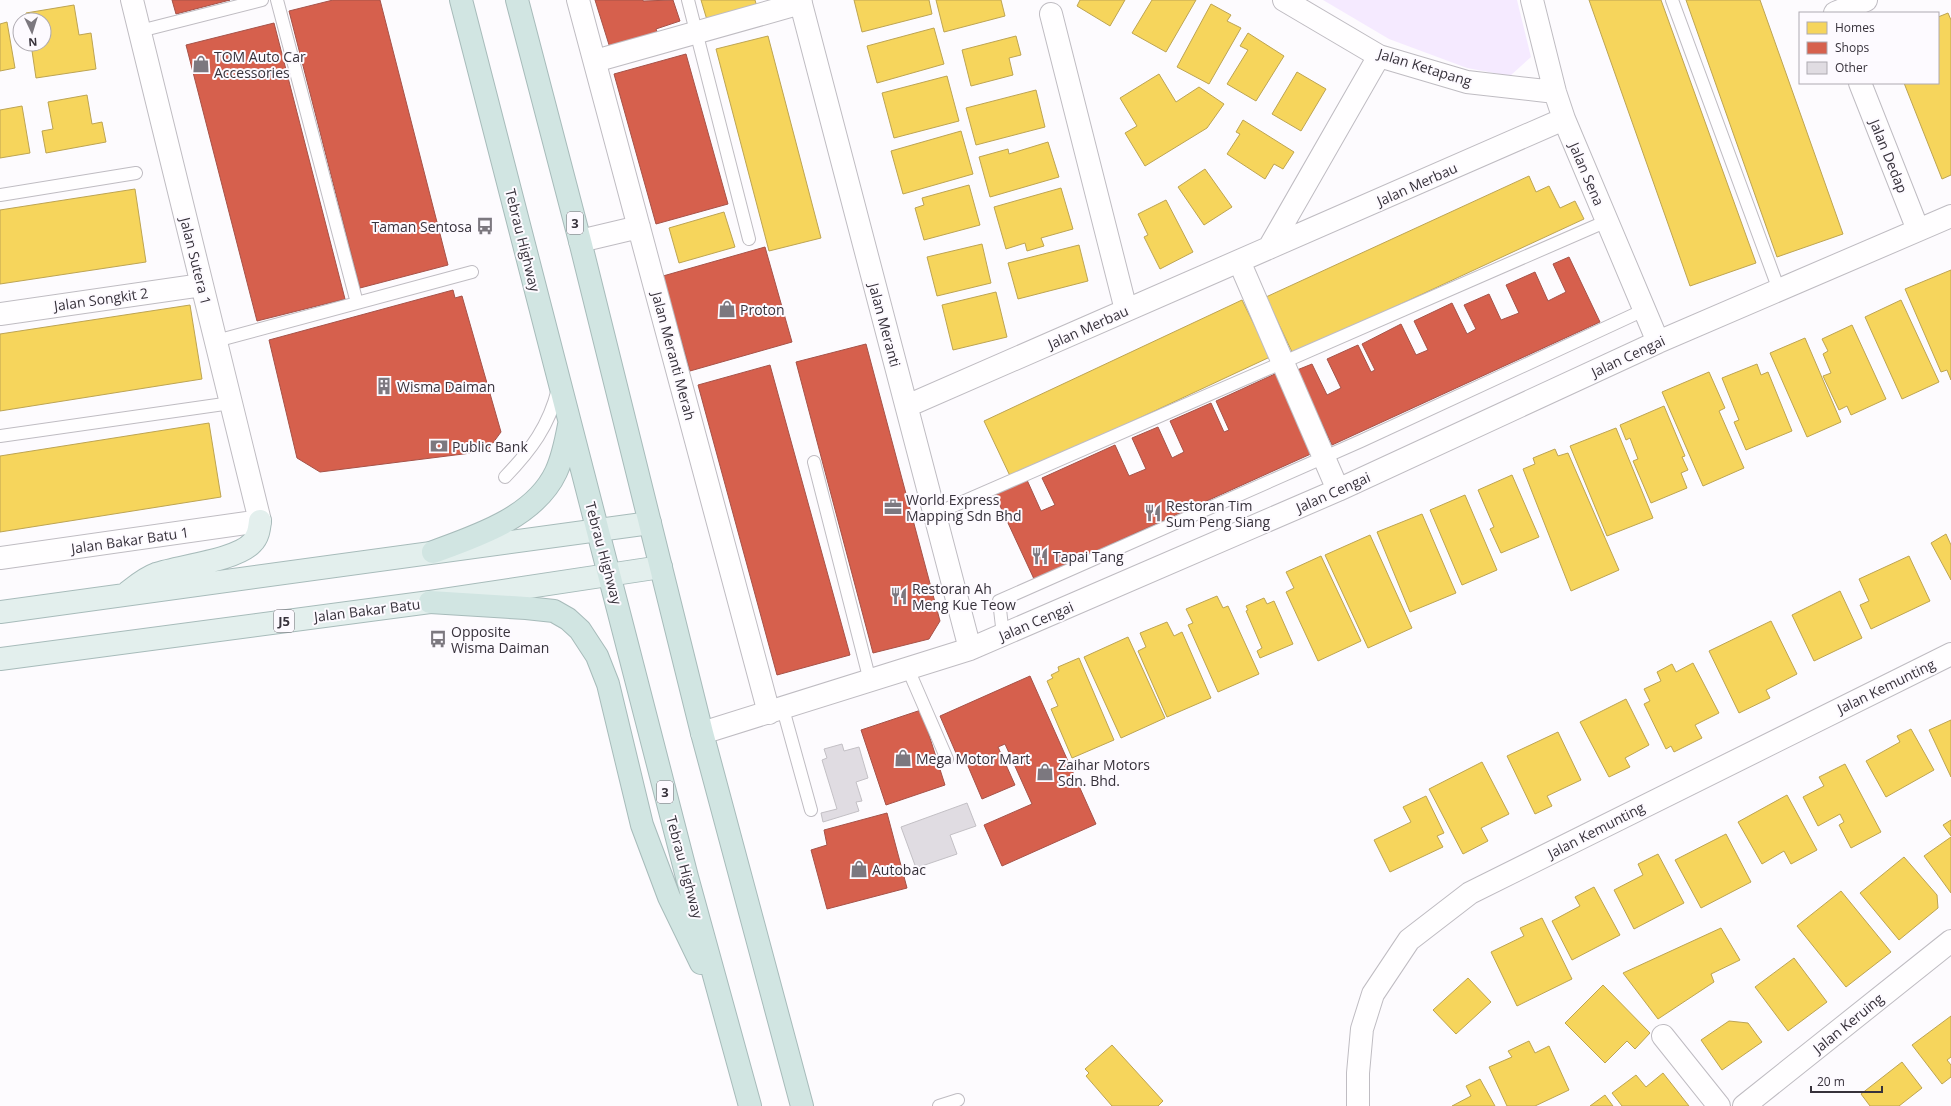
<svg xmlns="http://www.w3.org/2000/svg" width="1951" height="1106" viewBox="0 0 1951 1106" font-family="'Open Sans',sans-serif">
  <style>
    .green { fill: #f5eaff }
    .homes { fill: #f6d55c; stroke: #bda452 }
    .shops { fill: #d6604d; stroke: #a65248 }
    .building { fill: #e0dce2; stroke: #c3c0c5 }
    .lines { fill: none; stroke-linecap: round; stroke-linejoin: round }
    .lane-casing { stroke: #bfbcc2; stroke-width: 14 }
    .street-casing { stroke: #bfbcc2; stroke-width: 24 }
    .primary-casing { stroke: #a7bbba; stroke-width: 24 }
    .highway-casing { stroke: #a7bbba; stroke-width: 24 }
    .lane { stroke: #fffeff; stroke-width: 12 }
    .street { stroke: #fffeff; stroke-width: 22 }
    .primary { stroke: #e3efed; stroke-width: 22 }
    .highway { stroke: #d1e5e2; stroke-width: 22 }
    .labels { text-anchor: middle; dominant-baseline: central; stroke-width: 4; stroke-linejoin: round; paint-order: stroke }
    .shield { fill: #fdfaff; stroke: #726e76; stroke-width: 1 }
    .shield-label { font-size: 13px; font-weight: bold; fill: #37323b }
    .poi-label { font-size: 14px; fill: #37323b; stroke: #fdfaff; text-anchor: start }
    .street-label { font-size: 14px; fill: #37323b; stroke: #fdfaff }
  </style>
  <rect width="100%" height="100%" fill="#fdfbfe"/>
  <path class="green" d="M1323 0H1517L1531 57 1510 76 1467 68 1389 39Z"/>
  <path class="homes" d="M701 0H755L757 7 707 20Z
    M854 0H929L932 14 862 32Z
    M936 0H1001L1005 16 944 32Z
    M1080 0H1125L1110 26 1077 6Z
    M1152 0H1196L1166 52 1132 33Z
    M1589 0H1661L1756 263 1690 286Z
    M1686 0H1760L1843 234 1777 257Z
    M1211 4 1231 15 1227 21 1241 28 1209 84 1177 67Z
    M74 5 79 35 91 33 96 69 36 78 31 44H44V20H27L26 13Z
    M1948 13 1951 20V175L1942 179 1904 83H1938V17Z
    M7 22 15 68 0 71V24Z
    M934 28 944 64 877 83 867 46Z
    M1248 33 1284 56 1256 101 1227 84 1248 50 1240 46Z
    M768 36 821 238 769 251 716 49Z
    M1016 36 1021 55 1009 58 1013 75 971 86 962 50Z
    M1297 72 1326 89 1301 131 1272 114Z
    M1159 74 1176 102 1199 87 1224 104 1207 128 1145 166 1125 133 1137 126 1120 98Z
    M947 76 959 121 894 138 882 93Z
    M1036 90 1045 127 976 145 966 108Z
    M87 95 92 124 102 122 106 142 46 153 42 131 53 129 48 102Z
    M22 106 30 153 0 158V110Z
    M1243 120 1294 152 1283 169 1274 164 1265 179 1227 154 1240 134 1236 132Z
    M961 131 973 174 903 194 891 151Z
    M1048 142 1059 177 990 197 979 157 1008 149 1009 154Z
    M1205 169 1232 207 1204 225 1178 187Z
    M1529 176 1536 192 1549 186 1560 208 1575 201 1584 219 1293 354 1266 297Z
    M969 185 980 225 924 240 915 208 924 205 922 198Z
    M1061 188 1073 229 1041 238 1044 246 1027 251 1025 243 1006 249 994 207Z
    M135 189 146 262 0 284V210Z
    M1166 200 1193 252 1160 269 1144 237 1148 235 1138 214Z
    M724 212 735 247 679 263 669 228Z
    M982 244 991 283 937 296 927 257Z
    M1079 245 1088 281 1018 299 1008 263Z
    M1951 270V380L1947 370 1941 372 1905 289Z
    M996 292 1007 337 953 350 942 305Z
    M1242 300 1270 357 1011 478 984 421Z
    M1901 300 1939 382 1902 399 1865 317Z
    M190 305 202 379 0 411V334Z
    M1852 325 1886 399 1851 415 1847 406 1839 410 1823 376 1831 373 1823 354 1828 351 1822 339Z
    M1805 338 1841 422 1807 437 1770 353Z
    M1757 364 1761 375 1768 372 1792 431 1746 450 1734 422 1739 420 1722 378Z
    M1709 372 1725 408 1719 411 1744 468 1703 486 1662 392Z
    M1664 406 1685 456 1682 457 1688 470 1681 473 1687 488 1651 503 1633 461 1638 459 1630 438 1626 440 1620 425Z
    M209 423 221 497 0 532V456Z
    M1616 428 1653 518 1607 536 1570 446Z
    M1555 449 1558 456 1568 453 1619 570 1571 591 1523 469 1535 464 1533 458Z
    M1512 475 1539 537 1501 553 1490 529 1494 527 1478 490Z
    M1465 495 1497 570 1462 585 1430 510Z
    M1422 514 1456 593 1410 612 1377 532Z
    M1946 534 1951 545V580L1931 543Z
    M1370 535 1412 628 1368 648 1325 555Z
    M1321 556 1361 641 1318 661 1286 592 1294 588 1286 572Z
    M1909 556 1930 601 1871 629 1860 605 1869 601 1859 579Z
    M1840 591 1862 638 1814 661 1792 615Z
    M1217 596 1223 608 1228 606 1259 674 1218 692 1188 625 1193 623 1186 609Z
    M1264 598 1267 604 1274 601 1293 644 1260 658 1257 651 1262 648 1246 611 1248 610 1246 606Z
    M1771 621 1797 674 1766 690 1770 698 1739 713 1709 651Z
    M1167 622 1174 636 1182 632 1211 698 1167 717 1138 651 1146 647 1140 633Z
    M1128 637 1165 718 1121 738 1084 657Z
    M1079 658 1114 740 1072 758 1051 709 1058 706 1047 681 1053 678 1051 675 1059 671 1058 667Z
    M1693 663 1719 713 1695 725 1702 738 1674 752 1671 746 1666 749 1644 704 1650 701 1644 689 1661 681 1657 672 1672 664 1676 672Z
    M1626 699 1649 745 1625 758 1630 767 1609 777 1580 722Z
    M1951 720V777L1929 730Z
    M1911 729 1934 770 1886 797 1866 761 1900 742 1897 736Z
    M1558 732 1581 780 1547 796 1552 806 1535 814 1507 756Z
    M1482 762 1509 814 1481 828 1488 841 1463 854 1429 789Z
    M1845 764 1881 832 1851 848 1839 825 1844 822 1840 814 1818 826 1803 797 1824 786 1819 777Z
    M1787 795 1817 850 1791 864 1784 851 1762 864 1738 822Z
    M1426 796 1444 833 1437 836 1443 847 1390 872 1374 840 1411 822 1403 807Z
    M1951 820V836L1943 825Z
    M1726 834 1751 882 1701 908 1675 860Z
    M1951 837V893L1924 856Z
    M1658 854 1684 903 1634 929 1614 890 1643 875 1638 864Z
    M1904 857 1937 895 1938 908 1899 940 1860 893Z
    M1594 887 1620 935 1572 960 1552 921 1580 906 1575 897Z
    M1841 891 1891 952 1846 987 1797 926Z
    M1542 918 1572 979 1517 1006 1491 952 1524 936 1520 928Z
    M1721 928 1740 960 1711 974 1714 982 1658 1019 1623 973Z
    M1794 958 1827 1002 1788 1031 1755 987Z
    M1468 978 1491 1002 1456 1034 1433 1010Z
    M1603 985 1650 1033 1635 1049 1627 1041 1605 1063 1565 1023Z
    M1951 1016V1057L1947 1060 1951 1065V1077L1942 1084 1912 1045Z
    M1729 1021 1748 1023 1762 1042 1722 1070 1701 1040Z
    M1529 1041 1535 1053 1549 1046 1569 1090 1535 1106H1507L1489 1067 1512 1057 1508 1051Z
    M1112 1045 1163 1101 1158 1106H1112L1086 1076 1089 1073 1085 1069Z
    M1902 1062 1922 1088 1899 1106H1870L1861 1094Z
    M1663 1073 1689 1106H1622L1612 1093 1636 1075 1646 1087Z
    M1480 1079 1495 1106H1452L1471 1096 1466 1086Z
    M1605 1095 1613 1106H1590Z"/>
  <path class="shops" d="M172 0H230L176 14Z
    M333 0H380L448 265 360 288 289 11Z
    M595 0H643V1L673 0 680 21 656 29 658 34 610 48Z
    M274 23 345 299 257 321 186 45Z
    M686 54 728 204 656 224 614 74Z
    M765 247 792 342 690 371 663 276Z
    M1569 257 1600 322 1332 445 1297 370 1312 364 1327 395 1341 388 1327 359 1358 345 1371 372 1375 370 1362 344 1401 324 1416 355 1428 350 1414 321 1452 303 1467 334 1476 329 1464 305 1489 294 1501 320 1519 313 1506 285 1535 272 1548 301 1566 292 1553 264Z
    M453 290 455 298 462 296 501 432 487 451 320 472 297 458 269 340Z
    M866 344 940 621 929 639 873 653 796 362Z
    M770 365 850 655 777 675 698 385Z
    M1277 373 1313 453 1034 579 995 495 1027 480 1041 511 1055 505 1042 478 1115 445 1129 476 1146 469 1132 438 1158 427 1172 458 1184 452 1170 421 1211 403 1224 432 1229 430 1216 401Z
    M1030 676 1096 824 1002 866 984 825 1032 804 1005 744 998 747 1015 785 982 799 965 759 959 760 940 716Z
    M921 710 945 785 886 805 861 730Z
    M887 813 907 888 827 909 811 850 827 845 824 830Z"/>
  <path class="building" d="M842 744 844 751 859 747 868 778 856 782 862 801 856 802 859 811 823 822 821 813 837 809 822 760 827 758 824 749Z
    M967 803 976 826 950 835 957 854 916 868 901 827Z"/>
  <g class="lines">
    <g class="lane-casing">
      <path id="lane" d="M277 0 357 303
        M688 0 749 239
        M1672 0 1779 290
        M140 31 262 0
        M0 195 136 173
        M216 341 472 272
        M0 436 231 403
        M814 462 870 681
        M505 477C531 450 549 426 558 389
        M935 514 1607 221
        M1003 635 999 601 1361 441 1644 310
        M908 669 947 759
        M783 709 811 810
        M939 1106 958 1100"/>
    </g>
    <g class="street-casing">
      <path id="street" d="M578 0 769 713
        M800 0 970 649
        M1284 0 1379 56 1467 82 1555 92
        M1532 0 1555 92 1564 119 1658 342
        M1835 13 1866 0
        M1051 14 1126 310
        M595 61 801 3
        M1860 83 1918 230
        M580 241 639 227
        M1269 248 1379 56
        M1239 261 1338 490
        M0 314 202 285
        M907 406 1564 119
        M0 558 260 521 132 0
        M702 733 970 649 1338 490 1658 342 1951 216
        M1663 1036 1719 1106
        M1358 1106V1073L1362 1029 1373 994 1409 940 1470 893 1951 654
        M1744 1106 1951 941"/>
    </g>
    <g class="primary-casing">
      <path id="primary" d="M128 592C137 585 145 578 156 574 180 566 237 560 252 543 258 537 259 530 260 521
        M0 612 650 523
        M0 659 430 602 661 567"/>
    </g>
    <g class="highway-casing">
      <path id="highway" d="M461 0 687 877 750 1106
        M517 0 580 241 702 733 802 1106
        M433 552C477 536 535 517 556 472 563 457 566 441 569 425
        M430 602 526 608 554 611 568 619 580 630 597 656 608 684 642 825 669 897 701 963"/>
    </g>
    <use href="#lane" class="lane"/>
    <use href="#street" class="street"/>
    <use href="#primary" class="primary"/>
    <use href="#highway" class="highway"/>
  </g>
  <defs>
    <g id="shop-bare" transform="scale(1.38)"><path d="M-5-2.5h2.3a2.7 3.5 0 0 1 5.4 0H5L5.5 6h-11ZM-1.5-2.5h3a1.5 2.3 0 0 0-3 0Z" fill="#7c787f" stroke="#fdfaff" stroke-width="2.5" paint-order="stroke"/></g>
    <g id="bus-bare" transform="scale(1.38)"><path d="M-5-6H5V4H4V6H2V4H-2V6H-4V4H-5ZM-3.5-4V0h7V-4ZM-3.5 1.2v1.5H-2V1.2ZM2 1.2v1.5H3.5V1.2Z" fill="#7c787f" stroke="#fdfaff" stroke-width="2.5" paint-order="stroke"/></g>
    <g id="building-bare" transform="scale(1.38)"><path d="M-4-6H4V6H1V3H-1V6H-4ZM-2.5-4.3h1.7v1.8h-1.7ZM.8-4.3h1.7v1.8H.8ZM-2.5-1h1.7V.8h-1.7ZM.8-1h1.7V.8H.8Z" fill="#7c787f" stroke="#fdfaff" stroke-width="2.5" paint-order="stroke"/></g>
    <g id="bank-bare" transform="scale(1.38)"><path d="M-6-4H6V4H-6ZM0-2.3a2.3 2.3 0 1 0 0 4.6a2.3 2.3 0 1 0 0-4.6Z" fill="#7c787f" stroke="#fdfaff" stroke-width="2.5" paint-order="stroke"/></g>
    <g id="office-bare" transform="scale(1.38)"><path d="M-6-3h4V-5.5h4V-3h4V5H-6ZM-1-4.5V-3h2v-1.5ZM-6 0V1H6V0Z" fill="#7c787f" stroke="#fdfaff" stroke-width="2.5" paint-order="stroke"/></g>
    <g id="restaurant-bare" transform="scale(1.38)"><path d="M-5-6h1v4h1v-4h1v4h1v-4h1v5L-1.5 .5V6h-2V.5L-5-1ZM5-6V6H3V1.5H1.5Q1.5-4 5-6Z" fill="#7c787f" stroke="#fdfaff" stroke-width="2.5" paint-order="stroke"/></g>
  </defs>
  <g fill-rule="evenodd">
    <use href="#shop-bare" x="201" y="64"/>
    <use href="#bus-bare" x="485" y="226"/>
    <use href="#shop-bare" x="727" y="309"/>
    <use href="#building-bare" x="384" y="386"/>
    <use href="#bank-bare" x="439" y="446"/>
    <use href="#office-bare" x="893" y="507"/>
    <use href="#restaurant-bare" x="1153" y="513"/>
    <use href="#restaurant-bare" x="1040" y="556"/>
    <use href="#restaurant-bare" x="899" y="596"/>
    <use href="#bus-bare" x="438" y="639"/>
    <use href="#shop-bare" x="903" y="758"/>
    <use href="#shop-bare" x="1045" y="772"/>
    <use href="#shop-bare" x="859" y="869"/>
  </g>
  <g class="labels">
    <g class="shield">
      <rect x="567" y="212" width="16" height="22" rx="3"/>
      <rect x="274" y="610" width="20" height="22" rx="3"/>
      <rect x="657" y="781" width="16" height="22" rx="3"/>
    </g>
    <g class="shield-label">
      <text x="575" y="223">3</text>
      <text x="284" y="621">J5</text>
      <text x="665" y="792">3</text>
    </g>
    <g class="poi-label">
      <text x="214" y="56">TOM Auto Car<tspan x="214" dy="16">Accessories</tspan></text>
      <text x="472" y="226" text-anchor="end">Taman Sentosa</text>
      <text x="740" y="309">Proton</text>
      <text x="397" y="386">Wisma Daiman</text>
      <text x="452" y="446">Public Bank</text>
      <text x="906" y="499">World Express<tspan x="906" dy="16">Mapping Sdn Bhd</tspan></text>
      <text x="1166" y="505">Restoran Tim<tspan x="1166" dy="16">Sum Peng Siang</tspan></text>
      <text x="1053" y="556">Tapai Tang</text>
      <text x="912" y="588">Restoran Ah<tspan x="912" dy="16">Meng Kue Teow</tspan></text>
      <text x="451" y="631">Opposite<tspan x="451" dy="16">Wisma Daiman</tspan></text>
      <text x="916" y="758">Mega Motor Mart</text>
      <text x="1058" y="764">Zaihar Motors<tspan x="1058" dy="16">Sdn. Bhd.</tspan></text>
      <text x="872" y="869">Autobac</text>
    </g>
    <g class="street-label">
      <text transform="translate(1425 67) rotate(17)">Jalan Ketapang</text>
      <text transform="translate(1889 156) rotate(68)">Jalan Dedap</text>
      <text transform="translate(1587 174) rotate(67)">Jalan Sena</text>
      <text transform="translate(1417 184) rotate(-24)">Jalan Merbau</text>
      <text transform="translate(523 240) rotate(76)">Tebrau Highway</text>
      <text transform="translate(196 261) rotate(76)">Jalan Sutera 1</text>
      <text transform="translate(101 299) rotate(-8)">Jalan Songkit 2</text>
      <text transform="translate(885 325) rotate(75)">Jalan Meranti</text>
      <text transform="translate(1088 327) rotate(-24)">Jalan Merbau</text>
      <text transform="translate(674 356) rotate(75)">Jalan Meranti Merah</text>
      <text transform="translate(1628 356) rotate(-25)">Jalan Cengai</text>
      <text transform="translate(1333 492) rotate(-24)">Jalan Cengai</text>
      <text transform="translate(130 540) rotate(-8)">Jalan Bakar Batu 1</text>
      <text transform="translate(604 553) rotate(75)">Tebrau Highway</text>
      <text transform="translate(367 610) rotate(-7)">Jalan Bakar Batu</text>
      <text transform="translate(1036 621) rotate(-23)">Jalan Cengai</text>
      <text transform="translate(1886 686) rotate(-26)">Jalan Kemunting</text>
      <text transform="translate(1596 830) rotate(-27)">Jalan Kemunting</text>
      <text transform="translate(685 867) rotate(75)">Tebrau Highway</text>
      <text transform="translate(1848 1023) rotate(-39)">Jalan Keruing</text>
    </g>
  </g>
  <rect x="1799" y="12" width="140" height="72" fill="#fdfaff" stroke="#aeaab1"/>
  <rect x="1807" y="22" width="20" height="12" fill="#f6d55c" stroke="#aeaab1"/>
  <text x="1835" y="32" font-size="12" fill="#37323b">Homes</text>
  <rect x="1807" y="42" width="20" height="12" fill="#d6604d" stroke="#aeaab1"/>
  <text x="1835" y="52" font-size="12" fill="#37323b">Shops</text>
  <rect x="1807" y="62" width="20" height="12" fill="#e0dce2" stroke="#aeaab1"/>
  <text x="1835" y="72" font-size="12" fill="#37323b">Other</text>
  <g transform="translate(32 32) rotate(176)"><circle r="19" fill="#fdfaff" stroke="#aeaab1"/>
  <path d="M0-3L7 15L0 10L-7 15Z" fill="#7c787f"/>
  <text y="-6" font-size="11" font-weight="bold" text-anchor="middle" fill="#37323b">N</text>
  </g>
  <path d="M1811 1086v6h71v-6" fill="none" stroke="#37323b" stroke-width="2"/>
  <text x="1817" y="1086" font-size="12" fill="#37323b" stroke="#fdfaff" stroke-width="3" paint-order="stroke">20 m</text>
</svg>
